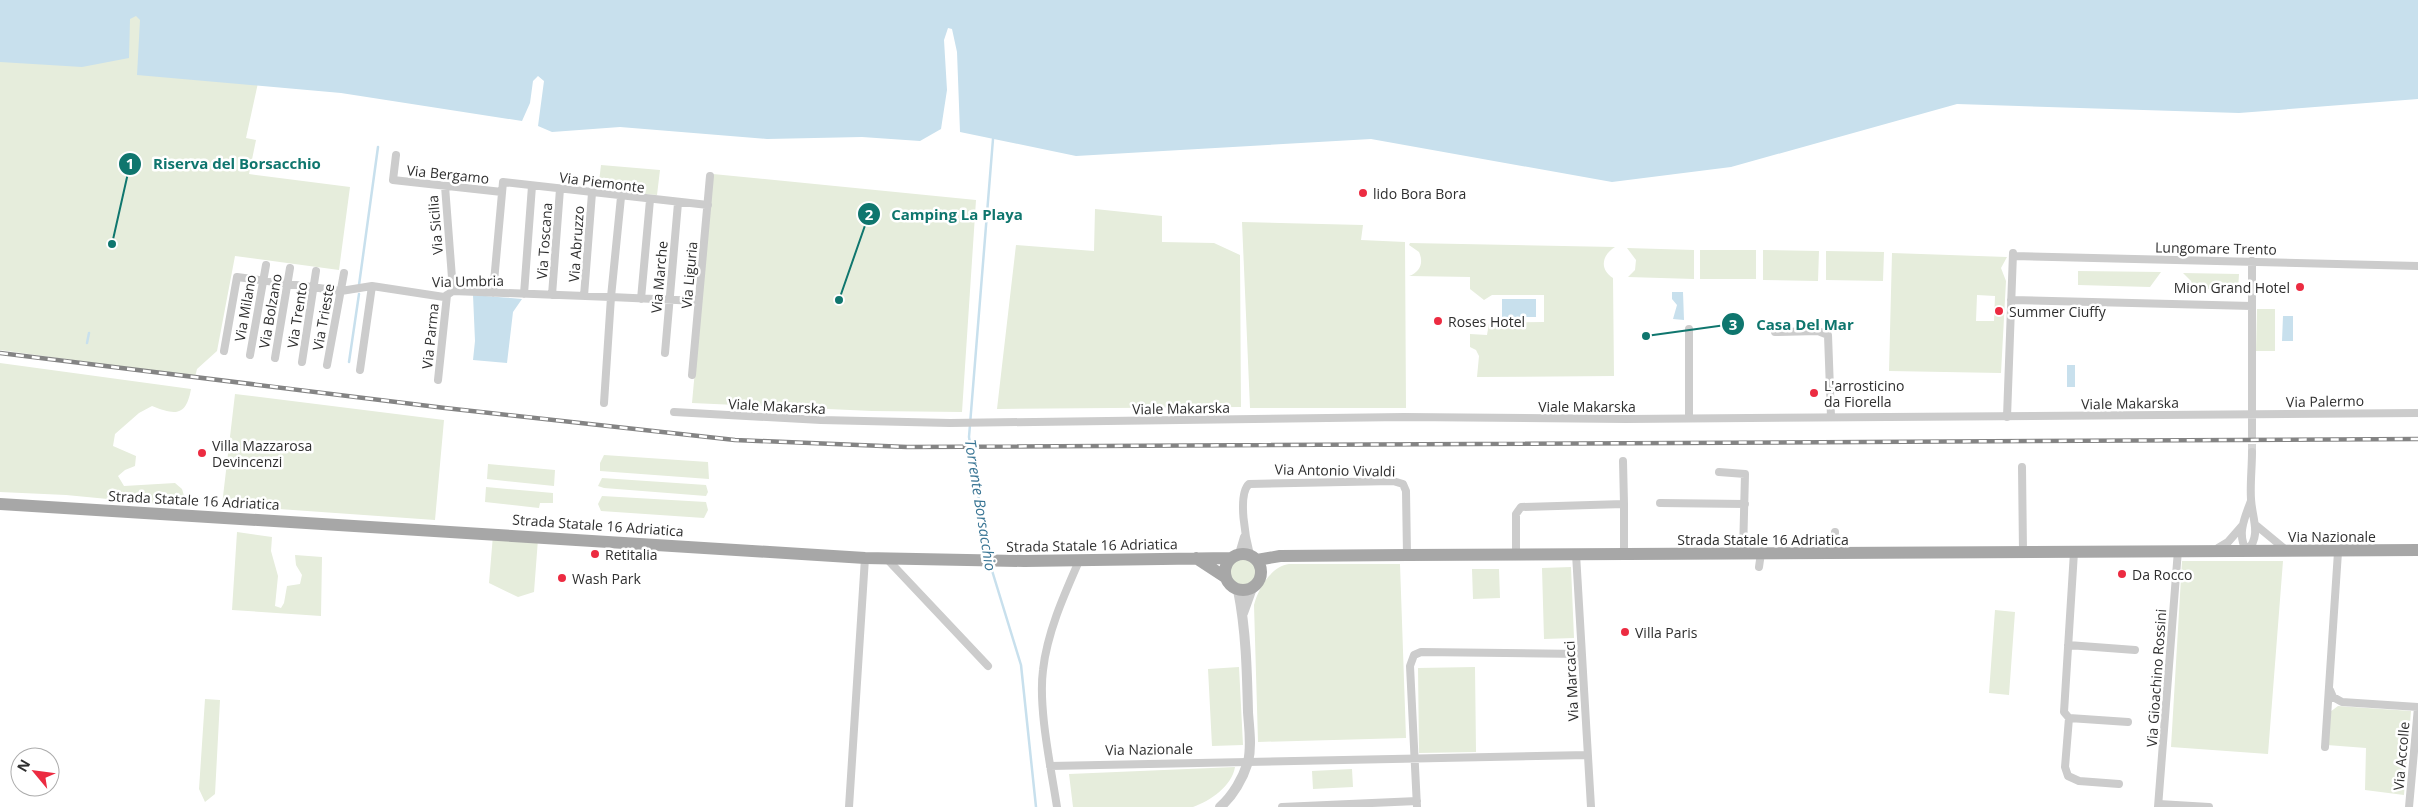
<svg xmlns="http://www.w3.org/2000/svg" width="2418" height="807" viewBox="0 0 2418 807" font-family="'Open Sans',sans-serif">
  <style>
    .green { fill: #e6eddc; fill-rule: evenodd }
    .water { fill: #c8e0ed }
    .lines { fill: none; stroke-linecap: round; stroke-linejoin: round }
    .stream { stroke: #c8e0ed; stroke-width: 2.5 }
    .minor-tunnel { stroke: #d5d5d5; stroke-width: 8; stroke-dasharray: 8 4; stroke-linecap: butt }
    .minor { stroke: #ccc; stroke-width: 8 }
    .tertiary { stroke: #ccc; stroke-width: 10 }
    .primary { stroke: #a7a7a7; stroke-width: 12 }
    .rail-casing { stroke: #848484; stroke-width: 4.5 }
    .rail { stroke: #fff; stroke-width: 2.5; stroke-dasharray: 8; stroke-linecap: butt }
    .poi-dot { fill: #ec2b41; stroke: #fff; stroke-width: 2 }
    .labels { text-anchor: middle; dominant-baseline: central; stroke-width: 5; stroke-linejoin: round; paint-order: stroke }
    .street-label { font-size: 14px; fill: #2f2f2f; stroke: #fff }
    .poi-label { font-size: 14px; fill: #2f2f2f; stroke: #fff; text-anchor: start }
    .water-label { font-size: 15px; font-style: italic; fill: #397594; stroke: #fff }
    .leader { fill: none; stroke: #0f766e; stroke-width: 2 }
    .callout-dot { fill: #0f766e; stroke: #fff; stroke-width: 2 }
    .mark-label { font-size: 15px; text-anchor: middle; font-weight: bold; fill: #fff }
    .callout-label { font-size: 15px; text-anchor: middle; font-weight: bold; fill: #0f766e; stroke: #fff; stroke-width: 5; stroke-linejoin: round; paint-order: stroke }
  </style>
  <rect width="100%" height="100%" fill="#fff"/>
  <path class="green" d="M0 0 273 14 246 138 256 140 249 174 350 187 339 270 235 256 217 351 197 369 195 377 0 350Z
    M601 165 660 170 657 195 598 190Z
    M713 174 976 200 962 412 872 411 692 403Z
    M1095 209 1162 216V242L1214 243 1240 255 1241 407 997 409 1016 245 1094 251Z
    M1242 222 1363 225 1361 240 1405 242 1406 408H1250Z
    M1410 243 1615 247C1602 255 1599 269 1613 278L1614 376 1477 377 1479 356 1476 350 1470 347V334L1487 335 1489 323 1544 322V295H1492L1484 300 1470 289V277L1409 276C1420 272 1424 263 1419 252L1409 245Z
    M1627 248 1694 250V279L1628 277 1635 270 1636 260Z
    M1700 250H1756V279H1700Z
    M1763 250 1819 251 1818 281 1763 280Z
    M1826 251 1884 252 1883 281 1826 280Z
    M1892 253 2007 257 2001 268 2006 281 2001 373 1889 371ZM1977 295 1995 296 1994 321H1976Z
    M2078 271 2161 272 2150 287 2078 285Z
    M2183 273 2239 274 2238 291 2194 288 2191 281Z
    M2257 309H2275V351H2256Z
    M0 363 191 389C186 417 175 415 152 406L139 413 115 434 113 446 136 456 135 466 125 470 118 476 124 486 175 483 182 489 185 499 181 506 66 495 0 492Z
    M235 394 444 420 435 520 222 505Z
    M604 455 708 462 709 479 600 471V463Z
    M488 464 555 470 554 486 487 479Z
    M602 478 706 485 708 492 706 496 604 488 598 486Z
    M486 487 553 493V503H540L539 508 485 502Z
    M602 496 706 502 708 510 704 518 601 511 598 504Z
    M237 532 272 537 271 551 278 576 275 606 281 608 284 603 287 586 300 584 302 575 296 565 295 555 322 557 321 616 232 610Z
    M493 535 538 539 534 592 518 597 489 583Z
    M1230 572a13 13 0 1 1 26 0a13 13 0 1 1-26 0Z
    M2182 561H2283L2268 754 2171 747Z
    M1289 564H1400L1406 738 1258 742 1254 605C1258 588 1272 566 1289 564Z
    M1571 567 1574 638 1544 639 1542 568Z
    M1472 569H1499L1500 598 1473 599Z
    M1995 610 2015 612 2009 695 1989 693Z
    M1239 667 1243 745 1212 746 1208 669Z
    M1475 667 1476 752 1419 753 1418 668Z
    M205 699 220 700 215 794 205 802 199 789Z
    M2338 706 2411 711 2404 795 2365 790 2366 748 2327 745 2330 712Z
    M1235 767C1232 786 1210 801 1193 807H1073L1069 774Z
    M1352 769 1353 787 1313 789 1312 771Z"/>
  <path class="water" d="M0 0H2418V99L2239 113 1957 104 1731 167 1612 182 1371 139 1076 156 960 132 957 52 952 29 948 28 944 40 947 90 941 129 920 141 862 137 767 139 620 127 552 132 538 126 544 81 538 76 533 81 530 103 522 121 341 93 137 75 140 20 136 16 130 19 129 58 82 67 0 62Z
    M1672 292H1683L1684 320 1673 319 1677 305 1672 299Z
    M473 295 522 299 513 312 507 363 473 360 475 341Z
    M1502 299H1536V317H1502Z
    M2283 316H2293V341H2282Z
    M2067 365H2075V387H2067Z"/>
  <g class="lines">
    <path class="stream" d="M359 285 378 147
      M87 343 89 333
      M349 362 359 294
      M988 556 969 437 993 139
      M990 564 1021 665 1036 807"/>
    <path class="minor-tunnel" d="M2252 452V435"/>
    <path class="minor" d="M396 155 393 180 502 192
      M445 186 453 291
      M621 197 611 297 698 301
      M2013 256 2418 266
      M2252 261V435
      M493 293 503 182 708 205
      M524 294 532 186
      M552 295 560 189
      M584 296 592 193
      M641 299 650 200
      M2011 300 2252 306
      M1689 329V418
      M1775 332 1818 331 1828 335 1831 417
      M224 351 237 277 341 291 372 286 444 297 453 291 611 297 604 403
      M665 353 678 203
      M250 355 266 265
      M275 358 290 268
      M302 362 316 271
      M327 365 344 273
      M360 370 372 286
      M692 375 710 176
      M438 380 447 295
      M674 412 821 420 950 423 1404 417 1626 419 2418 413
      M2007 417 2013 253
      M1623 461 1624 504
      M2022 467 2023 552
      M1719 472 1745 474 1743 553
      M2251 501C2245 517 2236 535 2247 551 2262 535 2252 519 2251 499 2250 484 2252 468 2252 452
      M1660 503 1745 504
      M2257 526 2286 550
      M2218 548 2228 542 2242 526
      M2074 552 2064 712 2069 718 2128 722
      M1239 554 1244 537
      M1516 554V514L1521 507 1624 504V555
      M1576 554 1591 807
      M1834 554 1835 532
      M1250 555C1246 540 1237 495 1249 484L1393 481 1403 484 1406 491 1407 555
      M887 559 988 666
      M1759 567 1761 553
      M2068 645 2135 650
      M2330 690 2333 697 2342 702 2418 707
      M2069 718 2065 767 2068 776 2079 781 2119 784
      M2325 747 2338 552
      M1050 766 1588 755
      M2159 804 2209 807
      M849 807 865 558
      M1057 807C1051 768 1038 708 1043 670 1047 633 1064 595 1079 561
      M1282 807 1417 801
      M1417 807 1410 666 1414 655 1421 652 1582 654
      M2158 807 2178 550
      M2409 807 2418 707"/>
    <path class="tertiary" d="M1243 613 1252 588
      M1220 807C1233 796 1243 778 1248 762 1252 746 1249 728 1248 712 1247 671 1246 630 1238 590"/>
    <path class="primary" d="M0 504 865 558 1024 561 1230 558
      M1225 572a18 18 0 1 1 36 0a18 18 0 1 1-36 0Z
      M1196 558 1225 577
      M1257 560 1280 556 1407 555 2418 550"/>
    <g class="rail-casing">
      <path id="rail" d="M0 353 445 408 735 440 907 447 2418 439"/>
    </g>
    <use href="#rail" class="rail"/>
  </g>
  <g class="poi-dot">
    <circle cx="1363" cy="193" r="5"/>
    <circle cx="2300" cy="287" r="5"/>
    <circle cx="1999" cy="311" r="5"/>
    <circle cx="1438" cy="321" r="5"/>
    <circle cx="1814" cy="393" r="5"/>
    <circle cx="202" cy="453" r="5"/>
    <circle cx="595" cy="554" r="5"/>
    <circle cx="2122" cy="574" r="5"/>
    <circle cx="562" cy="578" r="5"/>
    <circle cx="1625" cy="632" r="5"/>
  </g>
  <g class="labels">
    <g class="street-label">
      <text transform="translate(448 174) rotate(6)">Via Bergamo</text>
      <text transform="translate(602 182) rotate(7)">Via Piemonte</text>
      <text transform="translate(435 225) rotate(-95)">Via Sicilia</text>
      <text transform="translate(544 241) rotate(-86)">Via Toscana</text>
      <text transform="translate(576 244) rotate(-86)">Via Abruzzo</text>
      <text transform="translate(2216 248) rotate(1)">Lungomare Trento</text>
      <text transform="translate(689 275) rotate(-85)">Via Liguria</text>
      <text transform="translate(659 277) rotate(-85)">Via Marche</text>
      <text transform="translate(468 281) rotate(-1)">Via Umbria</text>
      <text transform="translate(245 308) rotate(-80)">Via Milano</text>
      <text transform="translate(270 311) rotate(-80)">Via Bolzano</text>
      <text transform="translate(297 315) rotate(-81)">Via Trento</text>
      <text transform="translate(323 317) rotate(-80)">Via Trieste</text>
      <text transform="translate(430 336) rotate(-84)">Via Parma</text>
      <text transform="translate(2325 401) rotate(-1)">Via Palermo</text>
      <text transform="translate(2130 403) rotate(-1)">Viale Makarska</text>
      <text transform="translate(777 406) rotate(3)">Viale Makarska</text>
      <text x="1587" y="406">Viale Makarska</text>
      <text transform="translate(1181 408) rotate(-1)">Viale Makarska</text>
      <text transform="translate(1335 470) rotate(1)">Via Antonio Vivaldi</text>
      <text transform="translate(194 500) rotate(3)">Strada Statale 16 Adriatica</text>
      <text transform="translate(598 525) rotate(4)">Strada Statale 16 Adriatica</text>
      <text x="2332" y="536">Via Nazionale</text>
      <text x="1763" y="539">Strada Statale 16 Adriatica</text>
      <text transform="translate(1092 545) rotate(-1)">Strada Statale 16 Adriatica</text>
      <text transform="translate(2156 678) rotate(-86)">Via Gioachino Rossini</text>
      <text transform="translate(1571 681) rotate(-93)">Via Marcacci</text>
      <text transform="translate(1149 749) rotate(-1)">Via Nazionale</text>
      <text transform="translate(2401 756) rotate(-85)">Via Accolle</text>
    </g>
    <g class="poi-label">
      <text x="1373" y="193">lido Bora Bora</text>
      <text x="2290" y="287" text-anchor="end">Mion Grand Hotel</text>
      <text x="2009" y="311">Summer Ciuffy</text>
      <text x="1448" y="321">Roses Hotel</text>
      <text x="1824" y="385">L'arrosticino<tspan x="1824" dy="16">da Fiorella</tspan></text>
      <text x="212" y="445">Villa Mazzarosa<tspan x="212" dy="16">Devincenzi</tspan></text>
      <text x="605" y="554">Retitalia</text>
      <text x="2132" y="574">Da Rocco</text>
      <text x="572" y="578">Wash Park</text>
      <text x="1635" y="632">Villa Paris</text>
    </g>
    <g class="water-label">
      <text transform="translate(981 505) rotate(81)">Torrente Borsacchio</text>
    </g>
  </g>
  <path class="leader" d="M112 244L130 164M839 300L869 214M1646 336L1733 324"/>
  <g class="callout-dot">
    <circle cx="112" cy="244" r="5"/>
    <circle cx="839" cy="300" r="5"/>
    <circle cx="1646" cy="336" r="5"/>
    <circle cx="130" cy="164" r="12"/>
    <circle cx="869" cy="214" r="12"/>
    <circle cx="1733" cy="324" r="12"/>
  </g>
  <g class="mark-label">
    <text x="130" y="169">1</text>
    <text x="869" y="220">2</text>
    <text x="1733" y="330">3</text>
  </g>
  <g class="callout-label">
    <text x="237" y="169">Riserva del Borsacchio</text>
    <text x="957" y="220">Camping La Playa</text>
    <text x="1805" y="330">Casa Del Mar</text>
  </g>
  <g transform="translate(35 772) rotate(299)"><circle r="24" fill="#ffffff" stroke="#acacac"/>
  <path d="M0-4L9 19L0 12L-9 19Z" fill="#ec2b41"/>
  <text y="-8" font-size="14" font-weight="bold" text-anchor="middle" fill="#2f2f2f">N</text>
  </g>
</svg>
